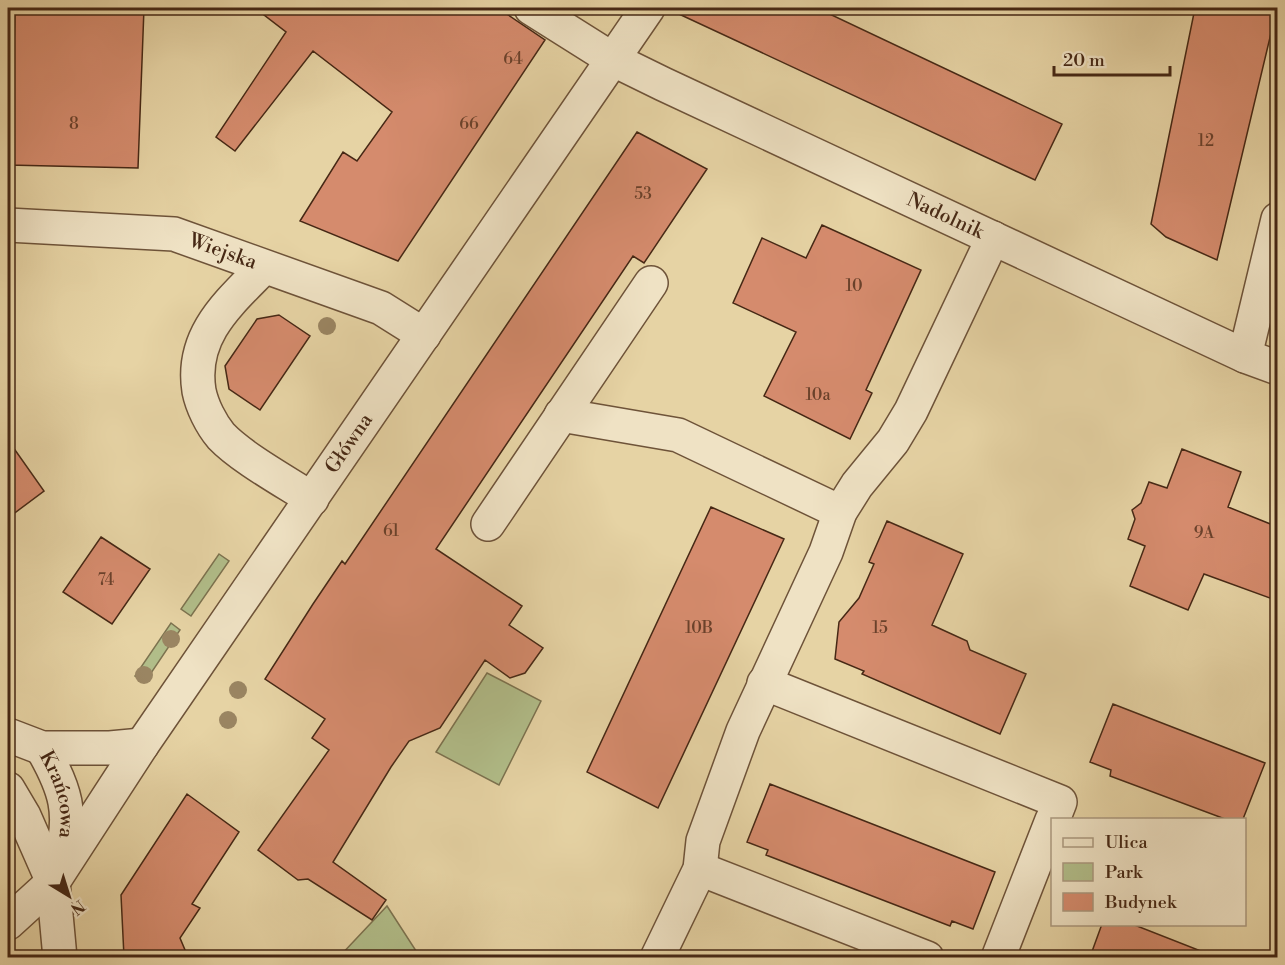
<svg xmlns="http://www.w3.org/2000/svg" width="1285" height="965" viewBox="0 0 1285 965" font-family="'Libre Bodoni',serif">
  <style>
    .green { fill: #b1bd89; stroke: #7c724f; stroke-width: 1.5 }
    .building { fill: #d58b6d; stroke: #462815; stroke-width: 1.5 }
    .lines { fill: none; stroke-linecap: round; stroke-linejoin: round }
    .minor-casing { stroke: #6e5339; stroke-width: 36 }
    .minor { stroke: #efe2c4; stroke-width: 33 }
    .tree { fill: #9a8562 }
    .labels { text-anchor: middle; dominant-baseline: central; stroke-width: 5; stroke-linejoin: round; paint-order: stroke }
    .number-label { font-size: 16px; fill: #6a412b }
    .street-label { font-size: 20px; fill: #462815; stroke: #efe2c4 }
  </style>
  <rect width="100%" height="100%" fill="#e6d3a4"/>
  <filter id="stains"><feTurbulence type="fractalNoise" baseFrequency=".00333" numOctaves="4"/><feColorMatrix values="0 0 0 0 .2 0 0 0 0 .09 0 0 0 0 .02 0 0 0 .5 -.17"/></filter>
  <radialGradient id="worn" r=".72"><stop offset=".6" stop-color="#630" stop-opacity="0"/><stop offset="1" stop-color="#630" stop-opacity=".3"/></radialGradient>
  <path class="green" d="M219 554 229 561 191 616 181 609Z
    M171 623 180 630 145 682 135 676Z
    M487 673 541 701 499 785 436 752Z
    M387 906 420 957H339Z"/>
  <path class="building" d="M15 8H144L138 168 8 165V87H13Z
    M255 8H498L545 40 398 261 300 221 343 152 357 161 392 112 313 51 235 151 216 137 286 32Z
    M666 8H817L1062 124 1035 180Z
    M1195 8H1277L1217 260 1166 237 1151 224Z
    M637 132 707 169 644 263 633 256 436 549 522 606 509 625 543 648 525 673 510 678 485 660 440 728 409 741 391 767 333 862 386 900 372 920 308 879 298 880 258 850 329 750 312 738 325 719 265 679 313 604 342 561 345 564Z
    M822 225 921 270 866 390 872 393 850 439 764 396 796 332 733 303 762 238 806 258Z
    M279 315 310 336 260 410 229 389 225 366 257 319Z
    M8 440 44 491 8 518Z
    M1182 449 1241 472 1228 507 1278 527V601L1204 574 1188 610 1130 586 1145 546 1128 539 1135 519 1132 510 1141 503 1149 482 1167 488Z
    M711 507 784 539 658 808 587 772Z
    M887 521 963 554 932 625 967 641 970 650 1026 674 1000 734 862 674 864 671 835 659 839 622 859 598 874 564 869 562Z
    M101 537 150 569 112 624 63 592Z
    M1113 704 1265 763 1243 819H1225L1110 776 1111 770 1090 762Z
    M770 784 995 872 973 929 952 921 950 926 766 855 768 850 747 842Z
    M187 794 239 832 192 904 200 908 180 938 188 957H124L121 895Z
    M1102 924H1132L1211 955V957H1090Z"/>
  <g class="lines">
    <g class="minor-casing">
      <g id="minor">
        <path id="s1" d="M531 8 612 59 663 84 1245 356 1278 368"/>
        <path id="s2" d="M8 225 174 234 381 308 424 335"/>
        <path d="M264 267C229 303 190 335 199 391 202 406 211 424 221 436 242 458 286 482 312 499"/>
        <path d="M1245 356 1278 219"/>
        <path d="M561 415 678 435 840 512"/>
        <path d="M488 524 651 283"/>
        <path d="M764 683 1060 802 1053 820"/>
        <path d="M8 735 42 748H110L142 745"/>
        <path id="s3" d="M42 748C65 788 74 814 60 860"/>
        <path d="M8 789 24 816 53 882 60 958"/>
        <path d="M700 869 927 958"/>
        <path id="s4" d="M8 923 53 882 142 745 648 8"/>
        <path d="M657 958 700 869 703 841 743 731 826 552 840 512 857 485 893 441 911 411 993 238"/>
        <path d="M998 958 1052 820"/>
      </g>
    </g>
    <use href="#minor" class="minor"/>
  </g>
  <g class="tree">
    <circle cx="327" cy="326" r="9"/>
    <circle cx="171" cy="639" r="9"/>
    <circle cx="144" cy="675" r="9"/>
    <circle cx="238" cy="690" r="9"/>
    <circle cx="228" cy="720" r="9"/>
  </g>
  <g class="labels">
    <g class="number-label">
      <text x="513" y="59">64</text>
      <text x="74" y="124">8</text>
      <text x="469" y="124">66</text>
      <text x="1206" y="141">12</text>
      <text x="643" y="194">53</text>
      <text x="854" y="286">10</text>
      <text x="818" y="395">10a</text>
      <text x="391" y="531">61</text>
      <text x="1204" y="533">9A</text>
      <text x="106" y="580">74</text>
      <text x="699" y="628">10B</text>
      <text x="880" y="628">15</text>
    </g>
    <g class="street-label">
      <text stroke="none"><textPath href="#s1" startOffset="464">Nadolnik</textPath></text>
      <text stroke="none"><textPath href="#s2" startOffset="218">Wiejska</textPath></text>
      <text stroke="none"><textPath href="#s4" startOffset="590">Główna</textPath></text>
      <text stroke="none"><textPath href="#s3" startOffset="50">Krańcowa</textPath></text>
    </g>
  </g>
  <rect width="1285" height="965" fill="none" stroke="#e6d3a4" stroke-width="30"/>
  <rect x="9" y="9" width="1267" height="947" fill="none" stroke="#462815" stroke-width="3"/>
  <rect x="15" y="15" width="1255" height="935" fill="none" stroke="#462815" stroke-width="1.5"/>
  <rect x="1051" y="818" width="195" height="108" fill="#efe2c4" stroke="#ab987e" stroke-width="1.5"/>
  <rect x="1063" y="838" width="30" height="9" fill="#efe2c4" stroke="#ab987e" stroke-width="1.5"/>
  <text x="1105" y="848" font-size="18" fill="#462815">Ulica</text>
  <rect x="1063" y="863" width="30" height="18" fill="#b1bd89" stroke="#ab987e" stroke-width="1.5"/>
  <text x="1105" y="878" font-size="18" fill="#462815">Park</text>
  <rect x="1063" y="893" width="30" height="18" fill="#d58b6d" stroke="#ab987e" stroke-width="1.5"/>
  <text x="1105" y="908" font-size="18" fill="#462815">Budynek</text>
  <g transform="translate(69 896) rotate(142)" stroke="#efe2c4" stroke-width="4.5" paint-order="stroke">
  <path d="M0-4.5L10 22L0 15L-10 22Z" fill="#462815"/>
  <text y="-9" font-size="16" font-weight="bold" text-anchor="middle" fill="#462815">N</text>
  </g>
  <path d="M1054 66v9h116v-9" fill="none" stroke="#462815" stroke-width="3"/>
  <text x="1063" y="66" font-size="18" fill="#462815" stroke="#efe2c4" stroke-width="4.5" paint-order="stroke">20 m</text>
  <rect width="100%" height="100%" filter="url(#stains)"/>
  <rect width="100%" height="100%" fill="url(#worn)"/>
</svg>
